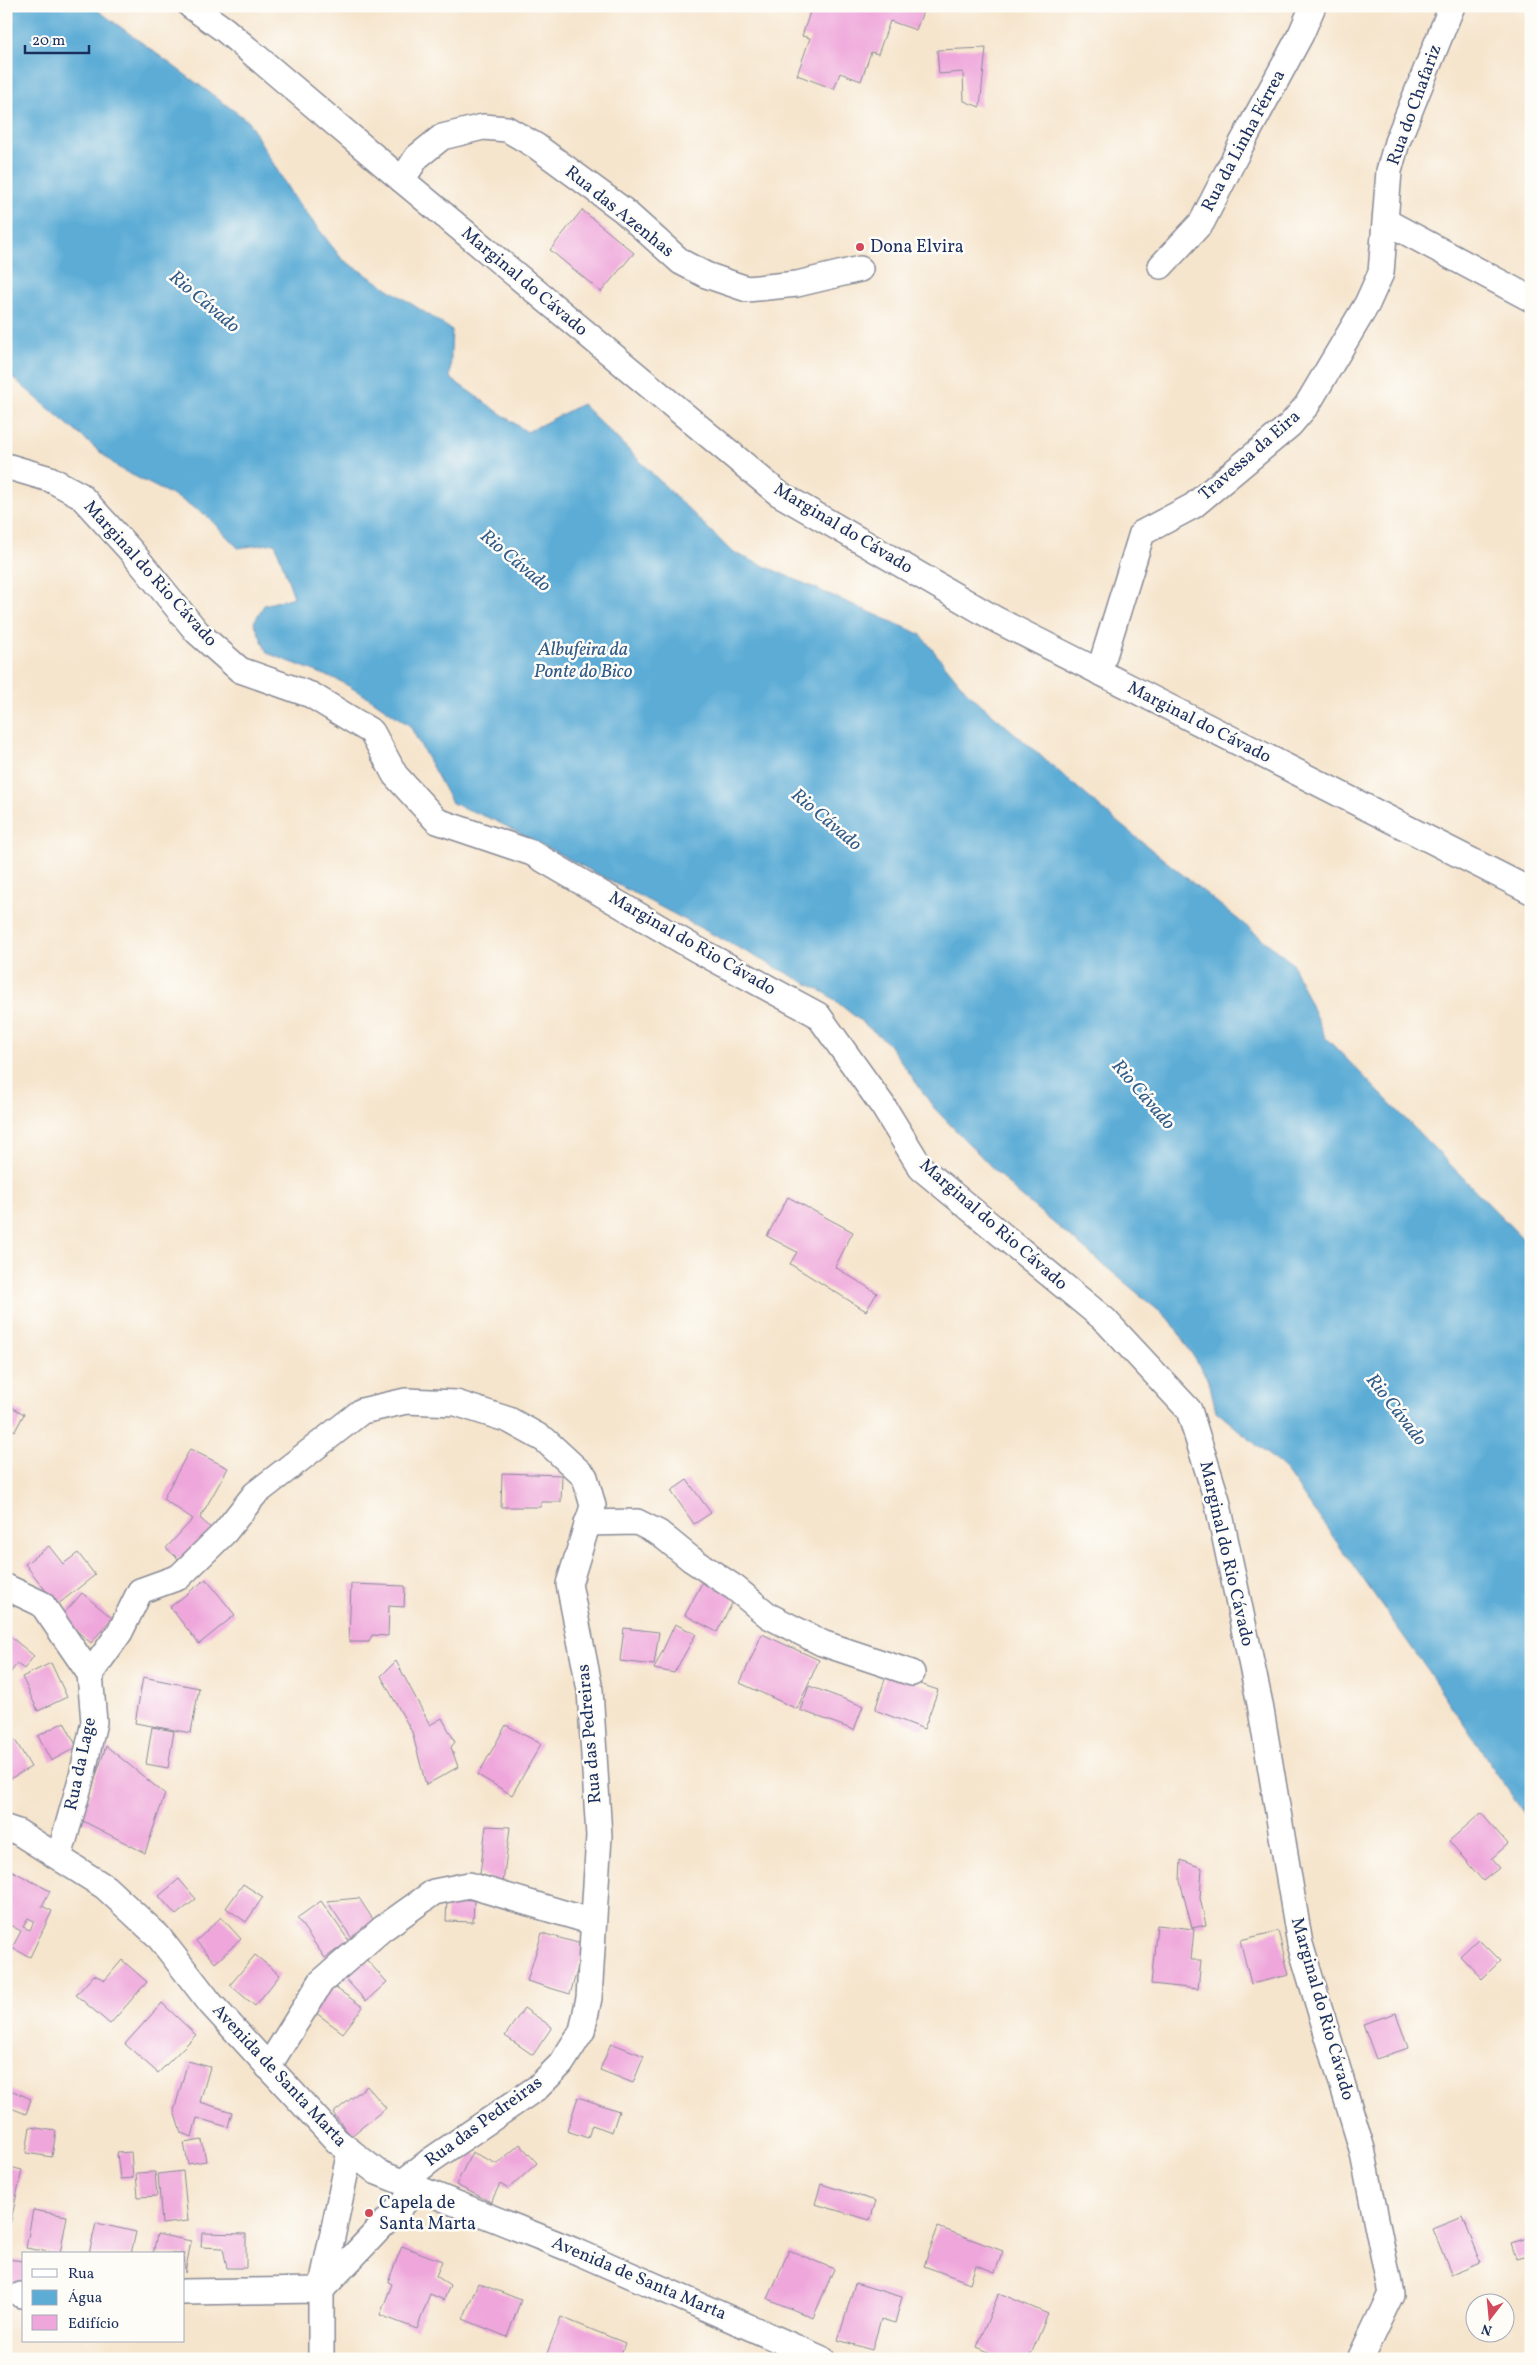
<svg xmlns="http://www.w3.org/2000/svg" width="1537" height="2365" font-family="Vollkorn,serif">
	<rect width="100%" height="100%" fill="#fdfcf7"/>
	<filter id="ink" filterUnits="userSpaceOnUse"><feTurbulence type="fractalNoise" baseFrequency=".02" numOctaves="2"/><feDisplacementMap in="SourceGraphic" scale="10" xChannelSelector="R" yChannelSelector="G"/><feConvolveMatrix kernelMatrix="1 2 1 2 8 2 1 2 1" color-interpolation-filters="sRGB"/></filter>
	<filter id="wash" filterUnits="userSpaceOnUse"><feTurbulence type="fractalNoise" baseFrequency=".0096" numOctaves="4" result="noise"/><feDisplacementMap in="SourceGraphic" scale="20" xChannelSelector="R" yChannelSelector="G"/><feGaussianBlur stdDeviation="1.12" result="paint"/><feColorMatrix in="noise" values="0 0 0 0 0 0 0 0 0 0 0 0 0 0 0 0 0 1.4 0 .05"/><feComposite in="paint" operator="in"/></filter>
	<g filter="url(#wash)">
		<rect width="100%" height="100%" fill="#f6e5cd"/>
		<!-- water -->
		<polygon fill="#5cacd6" stroke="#3c6e9a" points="6,6 92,6 248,121 292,195 342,259 452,330 450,378 527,432 582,404 732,552 920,634 967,692 1116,821 1292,963 1325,1037 1531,1247 1531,1824 1417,1655 1284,1468 1216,1411 1209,1381 1171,1321 1015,1191 934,1108 888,1043 827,994 494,820 452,803 410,726 371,699 338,680 267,653 254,622 264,605 294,597 275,543 238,548 206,515 180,499 120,469 6,372"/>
		<g id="blocks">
			<!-- building -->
			<g fill="#efa7db" fill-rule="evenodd">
				<polygon points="812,6 925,6 916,30 890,21 878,54 871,52 861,81 840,73 834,89 797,75 810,38 802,36"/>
				<polygon points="986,48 980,107 964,101 963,72 939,74 937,50"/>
				<polygon points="582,210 634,253 601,292 550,250"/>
				<polygon points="788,1197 853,1232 835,1267 877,1293 866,1311 790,1264 797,1252 767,1236"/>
				<polygon points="6,1404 24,1414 15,1431 6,1426"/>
				<polygon points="190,1449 228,1468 200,1518 214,1531 184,1564 166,1548 193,1519 163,1499"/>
				<polygon points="502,1473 562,1475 561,1502 541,1502 541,1507 501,1507"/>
				<polygon points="687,1480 711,1513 694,1524 671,1491"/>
				<polygon points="49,1546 63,1564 78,1553 95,1575 57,1605 25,1564"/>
				<polygon points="206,1579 235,1615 199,1644 170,1607"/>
				<polygon points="704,1579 736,1596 717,1632 685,1615"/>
				<polygon points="351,1584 405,1586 404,1607 389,1606 388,1636 372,1635 369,1642 349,1642"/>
				<polygon points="82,1593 112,1618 91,1643 61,1617"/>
				<polygon points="675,1624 696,1634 674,1673 654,1669"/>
				<polygon points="624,1628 659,1632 654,1665 620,1661"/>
				<polygon points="6,1633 34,1656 24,1669 17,1664 6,1678"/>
				<polygon points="762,1634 819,1660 797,1709 740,1683"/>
				<polygon points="396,1661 430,1725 442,1718 455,1742 451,1747 458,1767 426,1785 412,1732 381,1676"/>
				<polygon points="51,1663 67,1697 38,1711 22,1677"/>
				<polygon points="887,1673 938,1690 924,1729 875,1710"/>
				<polygon points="143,1677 199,1688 191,1733 135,1723"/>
				<polygon points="809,1686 863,1706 854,1730 800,1710"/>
				<polygon points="64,1722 77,1747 51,1761 38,1736"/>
				<polygon points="506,1725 541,1744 512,1795 478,1775"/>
				<polygon points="152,1727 174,1731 168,1768 146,1764"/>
				<polygon points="15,1740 31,1767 6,1781 6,1745"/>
				<polygon points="106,1746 165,1794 145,1853 81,1820"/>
				<polygon points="1481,1813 1508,1844 1491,1859 1499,1868 1483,1881 1449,1841"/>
				<polygon points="486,1826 510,1827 503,1883 480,1874"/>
				<polygon points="1181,1860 1202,1868 1200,1898 1206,1925 1192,1928 1180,1881"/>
				<path d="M7,1868L50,1891L42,1906L52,1911L30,1957L12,1948L21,1931L6,1923ZM28,1918L34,1921L30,1930L23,1927Z"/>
				<polygon points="179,1879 196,1899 176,1915 159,1896"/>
				<polygon points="243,1884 263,1897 246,1922 226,1908"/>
				<polygon points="359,1898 374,1921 355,1943 327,1901"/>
				<polygon points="447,1899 474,1900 473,1922 446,1921"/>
				<polygon points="321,1901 349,1941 325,1958 297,1918"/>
				<polygon points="221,1917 241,1939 215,1963 196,1941"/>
				<polygon points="1157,1925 1194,1929 1191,1960 1201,1960 1198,1989 1151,1984"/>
				<polygon points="1278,1931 1289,1975 1251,1984 1240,1940"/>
				<polygon points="542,1933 585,1945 570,1994 527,1981"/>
				<polygon points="1478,1939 1500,1961 1482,1979 1460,1956"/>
				<polygon points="255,1955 280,1975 255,2006 230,1985"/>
				<polygon points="363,1956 387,1982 366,2001 342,1975"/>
				<polygon points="122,1960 147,1982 110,2024 76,1995 94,1975 105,1980"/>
				<polygon points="330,1984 363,2007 343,2033 311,2009"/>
				<polygon points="162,2003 196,2035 158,2073 125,2044"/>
				<polygon points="524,2008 552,2027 533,2055 505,2036"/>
				<polygon points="1396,2013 1408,2048 1376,2059 1363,2024"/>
				<polygon points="611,2043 644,2056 633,2083 600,2070"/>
				<polygon points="188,2061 210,2067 200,2102 232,2112 228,2127 197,2118 192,2137 181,2133 174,2111"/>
				<polygon points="367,2086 386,2108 351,2136 333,2113"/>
				<polygon points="6,2088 31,2099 26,2114 6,2106"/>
				<polygon points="578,2097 619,2111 612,2132 592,2125 588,2138 567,2131"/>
				<polygon points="30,2127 56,2131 52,2157 26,2153"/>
				<polygon points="202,2140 206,2161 188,2164 184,2143"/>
				<polygon points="520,2144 537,2163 509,2189 500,2184 491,2202 456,2185 472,2152 497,2164"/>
				<polygon points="131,2152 133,2178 120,2179 117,2153"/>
				<polygon points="6,2166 22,2170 7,2239 6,2239"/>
				<polygon points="183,2171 188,2221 162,2224 158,2174"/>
				<polygon points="155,2172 157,2196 138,2197 136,2173"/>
				<polygon points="821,2184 876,2201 870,2220 815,2204"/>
				<polygon points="33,2210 67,2216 60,2254 26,2248"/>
				<polygon points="1463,2217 1481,2262 1451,2274 1433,2229"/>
				<polygon points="96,2223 136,2232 131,2254 89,2254"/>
				<polygon points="938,2227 1003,2251 995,2272 976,2265 970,2283 924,2266"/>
				<polygon points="202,2233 246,2234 246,2268 227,2268 223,2248 201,2247"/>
				<polygon points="157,2234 191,2241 185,2273 184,2254 153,2254"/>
				<polygon points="1531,2237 1531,2254 1516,2258 1511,2243"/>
				<polygon points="402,2246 442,2261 436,2276 450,2285 444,2300 430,2294 417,2329 380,2315 392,2284 388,2282"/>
				<polygon points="789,2250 834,2269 813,2318 768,2299"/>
				<polygon points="6,2259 24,2261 24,2286 6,2283"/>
				<polygon points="478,2283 521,2300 507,2337 463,2319"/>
				<polygon points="855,2283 902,2297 895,2323 881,2319 872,2350 838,2340"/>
				<polygon points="999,2293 1048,2314 1029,2359 1005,2359 977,2347"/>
				<polygon points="561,2317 625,2343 619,2359 553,2359 546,2356"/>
			</g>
		</g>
	</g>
	<g filter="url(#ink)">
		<use href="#blocks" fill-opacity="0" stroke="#888a96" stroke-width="1"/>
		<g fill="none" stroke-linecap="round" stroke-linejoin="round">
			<!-- minor casing -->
			<g stroke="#888a96" stroke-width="28">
				<g id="minor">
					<polyline points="191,6 225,30 402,180 778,493 997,620 1531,891"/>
					<polyline points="402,180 417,157 442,137 483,127 507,129 536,146 623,210 681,262 706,275 747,289 797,284 860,269"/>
					<polyline points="1387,222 1531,299"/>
					<polyline points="1161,266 1202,222 1241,145 1301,34 1313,6"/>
					<polyline points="6,466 50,479 80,495 131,551 197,632 240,670 311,695 372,732 395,775 437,821 532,853 696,949 818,1015 883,1106 921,1168 1105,1320 1189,1410 1217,1500 1260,1704 1300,1944 1362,2149 1391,2294 1360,2359"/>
					<polyline points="1099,672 1142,533 1193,506 1290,425 1307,405 1367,304 1381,273 1389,171 1397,142 1452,6"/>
					<polyline points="587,1523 637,1522 659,1533 691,1559 735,1588 769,1616 822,1643 912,1673"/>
					<polyline points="6,1587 42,1604 90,1674 94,1722 82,1776 59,1857"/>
					<polyline points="90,1674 120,1632 140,1591 179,1577 225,1532 255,1494 362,1411 406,1401 456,1403 509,1420 545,1440 585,1477 593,1506 569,1584 590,1690 599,1836 589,1998 582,2031 561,2064 538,2087 431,2160 403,2182"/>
					<polyline points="6,1828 18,1832 105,1887 158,1936 211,2004 337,2141 377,2172 580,2253 822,2359"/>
					<polyline points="268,2067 321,1982 382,1929 434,1892 469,1885 593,1922"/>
					<polyline points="350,2151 321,2290 418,2188"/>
					<polyline points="184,2292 321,2290 321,2359"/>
					<polyline points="21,2295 24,2295"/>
				</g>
			</g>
			<!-- minor -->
			<use href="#minor" stroke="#fff" stroke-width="25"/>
		</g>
	</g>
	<!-- markers -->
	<g fill="#d1495b" stroke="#fdfcf7" stroke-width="2">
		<circle cx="860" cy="247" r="5"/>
		<circle cx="369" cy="2213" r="5"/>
	</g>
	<g text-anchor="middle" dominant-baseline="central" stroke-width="5" stroke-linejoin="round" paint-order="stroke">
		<!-- street labels -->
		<g font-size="18" fill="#1b2f5e" stroke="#fdfcf7">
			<text transform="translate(1415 105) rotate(-70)">Rua do Chafariz</text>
			<text transform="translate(1244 141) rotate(-62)">Rua da Linha Férrea</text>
			<text transform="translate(619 212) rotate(39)">Rua das Azenhas</text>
			<text transform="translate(524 282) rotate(40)">Marginal do Cávado</text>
			<text transform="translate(1250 456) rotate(-41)">Travessa da Eira</text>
			<text transform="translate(843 529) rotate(31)">Marginal do Cávado</text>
			<text transform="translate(150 574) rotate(48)">Marginal do Rio Cávado</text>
			<text transform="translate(1199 723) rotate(27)">Marginal do Cávado</text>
			<text transform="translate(692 944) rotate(30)">Marginal do Rio Cávado</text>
			<text transform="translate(993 1225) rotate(41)">Marginal do Rio Cávado</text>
			<text transform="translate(1226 1554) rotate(77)">Marginal do Rio Cávado</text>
			<text transform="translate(590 1734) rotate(-95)">Rua das Pedreiras</text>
			<text transform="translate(81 1764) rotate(-78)">Rua da Lage</text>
			<text transform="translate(1322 2009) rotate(74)">Marginal do Rio Cávado</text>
			<text transform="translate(279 2076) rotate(47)">Avenida de Santa Marta</text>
			<text transform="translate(484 2122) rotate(-36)">Rua das Pedreiras</text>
			<text transform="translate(639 2279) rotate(23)">Avenida de Santa Marta</text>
		</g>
		<!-- poi labels -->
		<g font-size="18" fill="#1b2f5e" stroke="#fdfcf7" text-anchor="start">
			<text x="870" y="247">Dona Elvira</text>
			<text x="379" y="2203">Capela de<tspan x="379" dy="21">Santa Marta</tspan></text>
		</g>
		<!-- water labels -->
		<g font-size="19" font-style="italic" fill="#325b88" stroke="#fdfcf7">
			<text transform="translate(204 302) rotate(40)">Rio Cávado</text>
			<text transform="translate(515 561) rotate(40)">Rio Cávado</text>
			<text x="583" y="650">Albufeira da<tspan x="583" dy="22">Ponte do Bico</tspan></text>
			<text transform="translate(826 820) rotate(40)">Rio Cávado</text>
			<text transform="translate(1143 1095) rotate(49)">Rio Cávado</text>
			<text transform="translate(1396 1410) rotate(52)">Rio Cávado</text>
		</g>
	</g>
	<!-- margin -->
	<rect width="1537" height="2365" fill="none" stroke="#fdfcf7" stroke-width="25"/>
	<!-- legend -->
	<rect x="22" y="2252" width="162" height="90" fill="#fdfcf7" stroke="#a3aaba"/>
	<rect x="32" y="2269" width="25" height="8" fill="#ffffff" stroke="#a3aaba"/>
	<text x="68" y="2278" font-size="15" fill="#1b2f5e">Rua</text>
	<rect x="32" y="2290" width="25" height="15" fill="#5cacd6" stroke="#a3aaba"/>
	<text x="68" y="2302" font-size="15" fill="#1b2f5e">Água</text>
	<rect x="32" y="2315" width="25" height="15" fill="#efa7db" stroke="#a3aaba"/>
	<text x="68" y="2328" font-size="15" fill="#1b2f5e">Edifício</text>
	<!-- north arrow -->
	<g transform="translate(1490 2318) rotate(196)"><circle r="24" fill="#fdfcf7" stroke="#a3aaba"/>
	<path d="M0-4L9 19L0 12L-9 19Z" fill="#d1495b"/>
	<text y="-8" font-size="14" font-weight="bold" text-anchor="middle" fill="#1b2f5e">N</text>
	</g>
	<!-- scale -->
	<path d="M25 45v8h64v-8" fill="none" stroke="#1b2f5e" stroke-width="2.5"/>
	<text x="32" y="45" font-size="15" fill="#1b2f5e" stroke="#fdfcf7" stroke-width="4" paint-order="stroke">20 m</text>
</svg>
